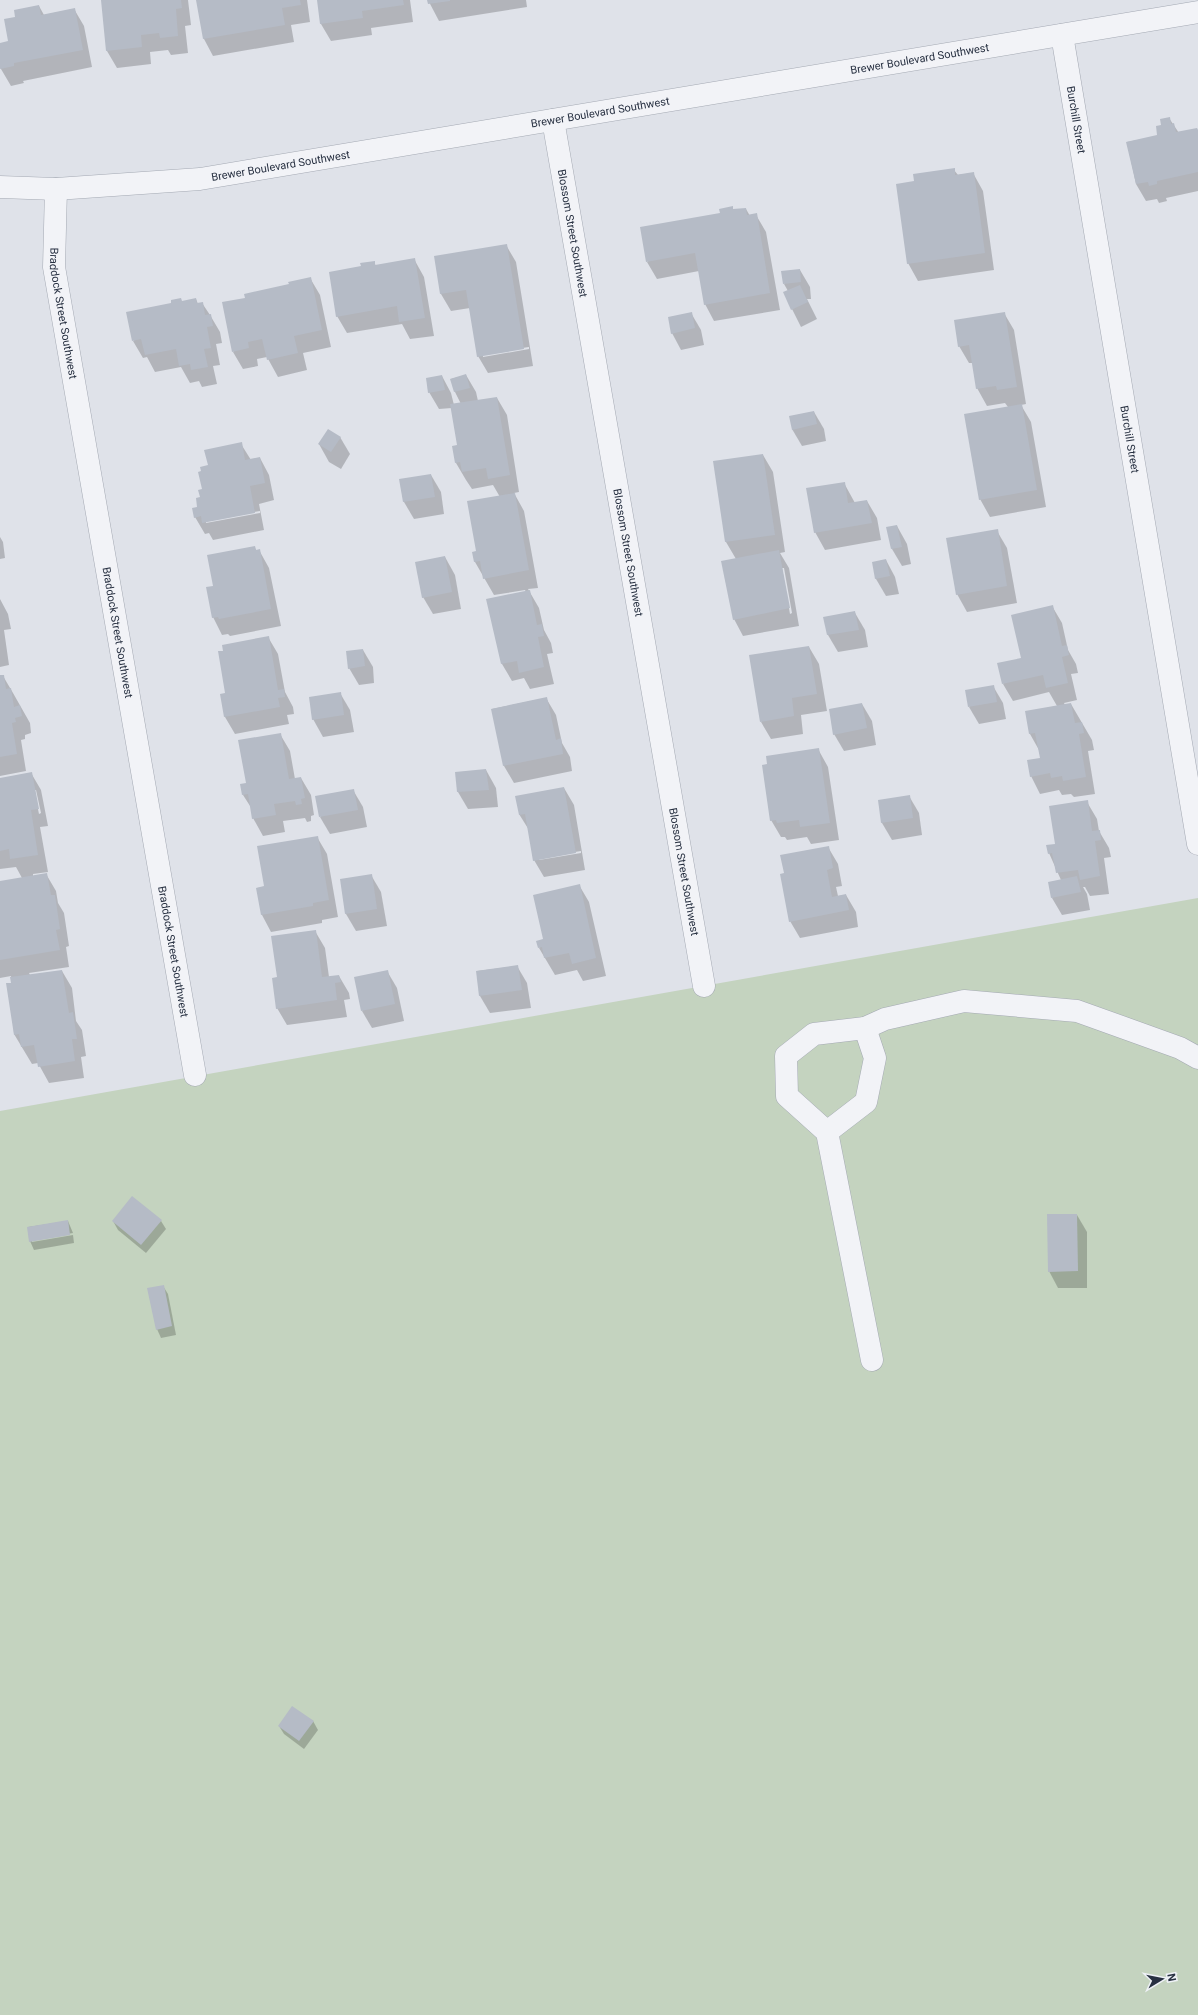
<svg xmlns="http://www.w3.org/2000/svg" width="1198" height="2015" font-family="Roboto,sans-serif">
	<rect width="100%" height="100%" fill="#dfe2e9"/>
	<!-- green -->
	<polygon fill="#c4d3bf" points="1198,898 1198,2015 0,2015 0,1111"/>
	<!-- shadow -->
	<g fill="#0003" fill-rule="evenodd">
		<polygon points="102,0 188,0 191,25 185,26 188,53 171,55 168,50 150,52 151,64 117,68 107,51"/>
		<polygon points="197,0 307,0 310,22 291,25 294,42 213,56 204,39"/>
		<polygon points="318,0 410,0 413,22 371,28 372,35 331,41 321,24"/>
		<polygon points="428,0 526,0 527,7 439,21"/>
		<polygon points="39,6 44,15 74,9 84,26 92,67 23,81 24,83 11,86 1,69 0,44 9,42 16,18"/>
		<polygon points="1169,118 1179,133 1198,130 1198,191 1166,198 1167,201 1159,203 1157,199 1146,201 1136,184 1127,142 1159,136 1162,126"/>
		<polygon points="954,170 958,175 973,173 983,191 994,270 918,281 908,263 915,182"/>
		<polygon points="746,209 750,216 756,215 766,232 780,310 714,321 705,304 699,271 657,279 647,262 721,214"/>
		<path d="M506,245L516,262L533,366L488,373L478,356L470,308L451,311L441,294L435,257ZM529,347V349L483,357V354Z"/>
		<polygon points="414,259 424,277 434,336 410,339 402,324 347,333 337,316 362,267 374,262 376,266"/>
		<polygon points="800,270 810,287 811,299 807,299 817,319 801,327 792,309 788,291 784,284"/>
		<polygon points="310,278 320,295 331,347 303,353 307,370 278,377 267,357 257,359 258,366 243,369 233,352 290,285"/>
		<polygon points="196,299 198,304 202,303 210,315 220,332 222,343 216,344 220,365 213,366 217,384 202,387 199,381 190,383 181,367 155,372 147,357 143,358 133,341 183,302"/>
		<polygon points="691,313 701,330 704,345 681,350 672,333"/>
		<polygon points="1004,313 1014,330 1026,404 1021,405 1031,422 1046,507 990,517 980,499 1008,407 1005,403 987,406 977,388 973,363 969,363 959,346"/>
		<polygon points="466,375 476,392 478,401 497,398 507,415 519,492 514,493 524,511 538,588 528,589 539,608 544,630 551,643 553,653 547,654 554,684 530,689 524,678 512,681 502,664 488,600 526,592 525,590 494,595 475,562 473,553 477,552 500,497 493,485 472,489 466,480 456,463 458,446 452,408 439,409 429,392 442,376 451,393 454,405 461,404 455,392 451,379"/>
		<polygon points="814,412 824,429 826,441 802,446 792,429"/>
		<polygon points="340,437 350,454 341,469 329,462 319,444"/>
		<path d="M241,444L251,460L260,458L269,475L274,500L259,504L264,530L213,540L209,533L205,534L195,517L209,466ZM260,511V513L206,523V521Z"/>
		<path d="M763,455L773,472L785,552L780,553L789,568L799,626L743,636L734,619L736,559L726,542L714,462ZM782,568H784L792,613L790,614Z"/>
		<polygon points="431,475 441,492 444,514 414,519 404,502 400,480"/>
		<polygon points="844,483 855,503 867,501 877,518 881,540 825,550 815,532"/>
		<polygon points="897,526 907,544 911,564 902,566 892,549"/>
		<polygon points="997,531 1007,548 1017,603 967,612 957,594"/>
		<polygon points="0,537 3,542 5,558 0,559"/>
		<polygon points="254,547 257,551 259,550 269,568 281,626 230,636 228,634 222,635 213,617 214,586"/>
		<polygon points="445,557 455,575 461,609 433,614 423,597"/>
		<polygon points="886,560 895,577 899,594 886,596 876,579 873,563"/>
		<polygon points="0,599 8,614 11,629 4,630 9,665 0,667"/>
		<polygon points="1052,606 1062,623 1068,650 1076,664 1078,673 1071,674 1077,700 1064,703 1065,705 1071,704 1092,740 1094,750 1088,751 1095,794 1074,797 1071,794 1062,795 1059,790 1040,794 1031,776 1041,758 1039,750 1030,734 1026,712 1057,706 1049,692 1013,701 1003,684 1023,658"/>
		<polygon points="855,613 865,630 868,647 838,652 828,635 825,618"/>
		<polygon points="268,637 278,654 285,692 293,707 294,714 287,715 289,724 235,734 225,717 227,694"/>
		<polygon points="809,647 819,664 827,711 801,715 803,734 771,739 761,722"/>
		<polygon points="363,650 373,667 374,683 359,685 349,668"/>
		<polygon points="0,676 3,676 13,693 30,723 31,733 25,735 25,739 21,740 26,771 0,776"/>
		<polygon points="993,686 1003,703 1006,719 979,724 969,707"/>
		<polygon points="340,693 350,710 354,732 323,737 313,719"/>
		<polygon points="546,698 556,715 562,743 570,757 572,771 514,783 504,766 492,709"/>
		<polygon points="862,704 872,721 876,745 844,751 834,734"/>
		<polygon points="280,734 290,751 295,779 301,778 311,795 314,815 311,816 311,821 307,822 305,818 283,821 285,832 263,836 253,818 252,809 243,795 247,783"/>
		<polygon points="818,749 828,767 839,840 811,844 807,837 787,840 785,837 781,837 771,820"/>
		<polygon points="486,770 496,788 498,807 468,809 458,792 456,773"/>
		<path d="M31,773L41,790L48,826L40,827L48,872L33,874V876L46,874L56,891L58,903L64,913L69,946L66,947L69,967L29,973L30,975L62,971L72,988L76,1021L82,1030L86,1056L81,1057L84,1078L49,1083L38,1063L32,1064L14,1034L11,976L0,978V882L22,878L16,867L0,869V779ZM34,790H36L41,813L39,814Z"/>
		<path d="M564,788L574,805L585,870L544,877L534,860L529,830L519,814ZM581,851V853L539,860V858Z"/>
		<polygon points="353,790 363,807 367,827 330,834 320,817"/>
		<polygon points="909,796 919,813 922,835 892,840 882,823 879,801"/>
		<polygon points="1087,802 1097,819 1099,831 1109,848 1111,857 1104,858 1109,894 1090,896 1085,887 1083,887 1087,894 1090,910 1062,915 1052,898 1061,880 1049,853"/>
		<polygon points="317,837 327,854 338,917 322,920 322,923 271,932 262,915 257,888 265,887"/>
		<polygon points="828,847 838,864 842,886 836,887 838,896 846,895 856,912 858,927 800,938 790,921 785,874"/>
		<polygon points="371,875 381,892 387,926 356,931 346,914 341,880"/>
		<polygon points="579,885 589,902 606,976 583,981 577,970 555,975 539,948"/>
		<polygon points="315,931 325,948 329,977 339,976 349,993 350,999 344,1000 347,1017 287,1025 277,1008 278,977"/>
		<polygon points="517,966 527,983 531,1008 490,1013 480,996 477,971"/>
		<polygon points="387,971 397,988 404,1021 372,1028 362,1011"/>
		<polygon points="1077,1215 1087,1232 1087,1288 1058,1288 1049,1271"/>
		<polygon points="68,1221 73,1233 32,1240 32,1242 73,1235 74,1243 34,1250 30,1241 28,1227"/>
		<polygon points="113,1221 161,1221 166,1229 146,1253 118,1230"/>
		<polygon points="163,1286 168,1294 176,1335 161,1338 157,1329"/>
		<polygon points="313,1721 318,1730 304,1749 284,1734 279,1726"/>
	</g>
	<!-- building -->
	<g fill="#b5bbc6">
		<polygon points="101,0 181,0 182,8 176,9 178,36 160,38 159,33 141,35 142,47 106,51"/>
		<polygon points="196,0 300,0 301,5 282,8 285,25 203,39"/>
		<polygon points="317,0 403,0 404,5 362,11 363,18 320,24"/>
		<polygon points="427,0 450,0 450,1 428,4"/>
		<polygon points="39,5 41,15 75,8 83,50 14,63 14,66 0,69 0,43 8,41 4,19 15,17 14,10"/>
		<polygon points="1170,117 1171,124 1174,123 1176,132 1197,128 1198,130 1198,172 1157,181 1157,184 1149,186 1148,182 1136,184 1126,142 1157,135 1156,126 1161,125 1160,119"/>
		<polygon points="955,168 955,175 974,172 985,253 907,264 896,184 914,181 913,174"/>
		<polygon points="733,206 733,209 746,208 747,215 757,213 770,293 704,305 695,253 646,262 640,227 720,213 719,209"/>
		<polygon points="507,244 524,349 477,357 466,290 440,294 434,256"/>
		<polygon points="415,258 425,318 399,322 397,306 336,317 329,272 361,266 360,263 375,261 375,265"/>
		<polygon points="800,269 801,282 783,284 781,271"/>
		<polygon points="311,277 322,330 294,336 298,353 267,360 262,339 248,342 249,348 232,352 222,302 245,298 244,294 289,284 288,282"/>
		<polygon points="800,285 808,302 791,310 783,292"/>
		<polygon points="181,298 182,301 196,298 197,303 203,302 205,315 211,314 213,326 207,327 211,348 204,349 208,367 191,370 190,364 179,366 176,349 145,355 141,339 132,341 126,312 171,303 171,300"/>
		<polygon points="692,312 695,328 671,334 668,317"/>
		<polygon points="1005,312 1017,387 997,390 996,386 976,389 969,345 958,347 954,320"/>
		<polygon points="466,374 470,388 454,392 450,379"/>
		<polygon points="442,375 445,390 428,393 426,378"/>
		<polygon points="497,397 510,475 488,479 486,468 462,472 460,462 455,463 452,446 457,445 450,404"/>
		<polygon points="1022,404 1037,490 979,500 964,414"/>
		<polygon points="814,411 817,424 792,430 789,416"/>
		<polygon points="328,429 341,437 331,452 318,444"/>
		<polygon points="242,442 245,460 260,457 265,483 250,486 255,513 202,523 201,516 194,518 192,508 197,507 196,498 200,497 198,490 202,489 198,472 201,471 200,467 208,465 204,450"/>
		<polygon points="763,454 775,535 725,542 713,461"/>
		<polygon points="431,474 435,497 403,502 399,479"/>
		<polygon points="845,482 848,503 867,500 872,523 814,533 806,488"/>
		<polygon points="515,493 529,570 483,579 480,561 474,562 472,552 476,551 467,501"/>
		<polygon points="897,525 902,547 891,549 886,527"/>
		<polygon points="998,529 1007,586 956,595 946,538"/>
		<polygon points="255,546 256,550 260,549 271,609 219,619 218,617 212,618 206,587 213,586 207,555"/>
		<polygon points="779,550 790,608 733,620 721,561"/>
		<polygon points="445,556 452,592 422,598 415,562"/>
		<polygon points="886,559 890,576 875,579 872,562"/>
		<polygon points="530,590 537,625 542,624 544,636 538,637 544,667 519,673 517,661 501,664 486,599"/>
		<polygon points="1053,605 1062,646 1067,645 1069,655 1062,657 1068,683 1046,688 1043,675 1002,684 997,663 1021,658 1011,615"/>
		<polygon points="855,611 859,630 827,635 823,617"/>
		<polygon points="269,636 278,690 284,689 285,697 278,698 280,707 224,717 220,694 225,693 218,651 223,651 222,645"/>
		<polygon points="809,646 817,694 792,698 794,716 760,722 749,655"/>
		<polygon points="363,649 365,666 348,669 346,651"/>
		<polygon points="0,675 4,675 6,689 11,688 14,707 20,705 22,716 15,718 16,722 12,723 17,754 0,757"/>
		<polygon points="994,685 997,702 968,707 965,690"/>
		<polygon points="341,692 344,715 312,720 309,697"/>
		<polygon points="547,697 556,740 561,738 563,754 503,766 491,709"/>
		<polygon points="862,703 867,728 833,735 829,709"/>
		<polygon points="1071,703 1075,723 1082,722 1084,733 1079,734 1086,777 1063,781 1062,776 1051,778 1050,773 1030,777 1027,760 1040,758 1035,733 1029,734 1025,711"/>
		<polygon points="281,733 289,779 301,777 305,798 301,799 302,804 296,805 295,801 274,804 276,815 252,819 248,794 242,795 240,784 246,783 238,740"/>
		<polygon points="819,748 830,823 800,827 799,820 777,823 776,820 770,821 762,765 767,764 766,756"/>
		<polygon points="486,769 489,790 457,792 455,772"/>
		<polygon points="32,772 39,809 31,810 38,855 10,859 9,849 0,851 0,778"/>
		<polygon points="564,787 576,853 533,861 525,814 519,815 515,796"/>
		<polygon points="354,789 358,810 319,817 315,796"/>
		<polygon points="910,795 913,818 881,823 878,800"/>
		<polygon points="1088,800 1092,831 1100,830 1101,840 1095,841 1100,876 1080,880 1078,870 1056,873 1052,853 1048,854 1046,845 1055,844 1049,806"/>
		<polygon points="318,836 329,900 313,903 313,906 261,915 256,888 264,886 257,846"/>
		<polygon points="829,846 833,868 827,870 832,897 846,894 849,910 789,922 780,874 784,873 780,855"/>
		<polygon points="47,873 51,895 55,895 60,929 56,930 60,950 0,960 0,881"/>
		<polygon points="372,874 377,909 345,914 340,879"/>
		<polygon points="1077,876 1081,892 1051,898 1048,882"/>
		<polygon points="580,884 596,958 572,964 569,953 544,958 542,947 538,948 536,941 543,939 533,895"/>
		<polygon points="316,930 322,977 339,975 341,982 335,983 337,1000 276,1009 272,978 277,977 271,936"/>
		<polygon points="518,965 522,990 479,996 476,971"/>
		<polygon points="62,970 69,1013 73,1012 77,1039 72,1039 75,1061 38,1067 34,1045 21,1047 19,1034 14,1035 6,983 11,983 10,977"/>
		<polygon points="388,970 395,1004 361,1011 354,977"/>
		<polygon points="132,1196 162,1220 141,1245 112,1221"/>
		<polygon points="1047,1214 1077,1214 1078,1271 1048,1272"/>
		<polygon points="68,1220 70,1235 29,1242 27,1227"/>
		<polygon points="164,1285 172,1326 156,1330 147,1288"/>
		<polygon points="292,1706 314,1721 299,1741 278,1726"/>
	</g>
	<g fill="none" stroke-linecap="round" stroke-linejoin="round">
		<!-- minor casing -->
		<g stroke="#a4a9b3" stroke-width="23">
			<g id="minor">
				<path id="s1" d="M1062,35L1198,844"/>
				<path id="s2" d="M553,120L704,986"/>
				<path id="s3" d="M0,187L56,189L200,179L1198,12"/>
				<path id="s4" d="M56,189L54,267L195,1075"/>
				<polyline points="827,1132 866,1102 875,1058 865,1028"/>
				<polyline points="872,1360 827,1132 787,1096 786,1056 814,1034 865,1028 885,1019 964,1001 1077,1011 1180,1048 1198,1058"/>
			</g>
		</g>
		<!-- minor -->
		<use href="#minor" stroke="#f2f3f7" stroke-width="22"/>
	</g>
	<g text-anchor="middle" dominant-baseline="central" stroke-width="3.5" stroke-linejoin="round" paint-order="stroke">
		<!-- street labels -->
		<g font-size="11" fill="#273041" stroke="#eef1f6">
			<text stroke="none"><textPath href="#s3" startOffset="930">Brewer Boulevard Southwest</textPath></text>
			<text stroke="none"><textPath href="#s3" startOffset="606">Brewer Boulevard Southwest</textPath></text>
			<text stroke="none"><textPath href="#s1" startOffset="86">Burchill Street</textPath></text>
			<text stroke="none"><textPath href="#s3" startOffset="282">Brewer Boulevard Southwest</textPath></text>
			<text stroke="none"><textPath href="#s2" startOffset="115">Blossom Street Southwest</textPath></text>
			<text stroke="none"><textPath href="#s4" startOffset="125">Braddock Street Southwest</textPath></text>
			<text stroke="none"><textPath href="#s1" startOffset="410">Burchill Street</textPath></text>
			<text stroke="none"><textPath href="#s2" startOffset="439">Blossom Street Southwest</textPath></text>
			<text stroke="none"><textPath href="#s4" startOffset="449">Braddock Street Southwest</textPath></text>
			<text stroke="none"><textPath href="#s2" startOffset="763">Blossom Street Southwest</textPath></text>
			<text stroke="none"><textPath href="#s4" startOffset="773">Braddock Street Southwest</textPath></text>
		</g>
	</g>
	<!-- north arrow -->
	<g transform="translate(1162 1979) rotate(80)" stroke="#eef1f6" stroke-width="3" paint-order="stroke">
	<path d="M0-3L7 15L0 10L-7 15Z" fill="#273041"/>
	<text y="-6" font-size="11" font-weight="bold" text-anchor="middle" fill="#273041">N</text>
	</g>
</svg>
